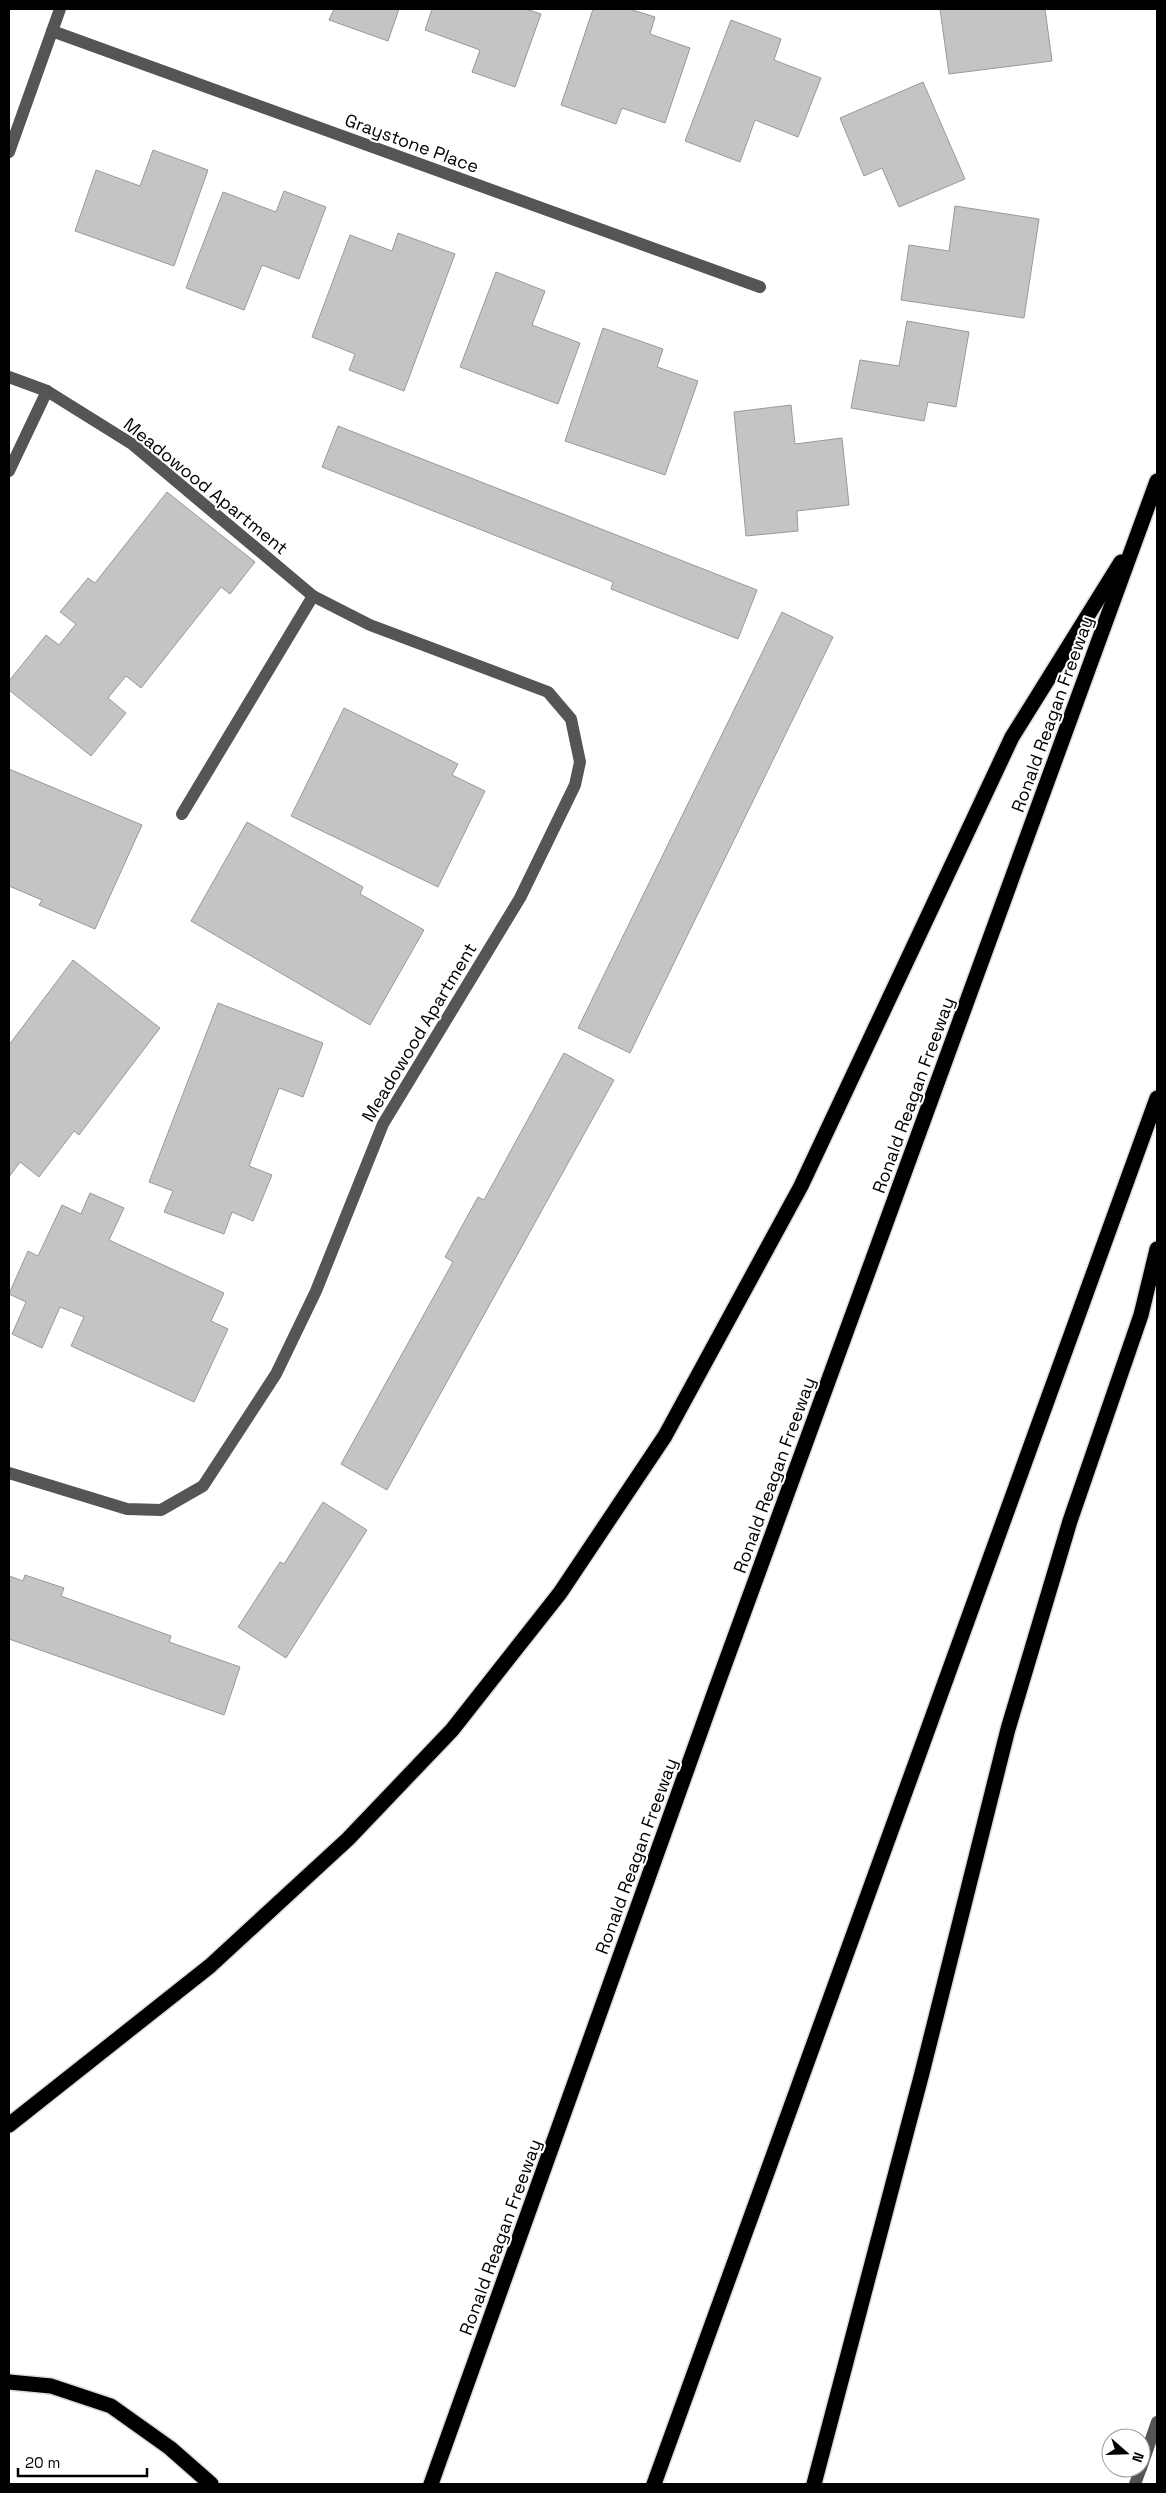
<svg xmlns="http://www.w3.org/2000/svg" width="1166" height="2493" font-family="'Space Grotesk',sans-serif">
	<rect width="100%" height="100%" fill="#fff"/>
	<!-- building -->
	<g fill="#c4c4c4" stroke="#999">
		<polygon points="334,9 399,9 388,41 329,20"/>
		<polygon points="432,9 526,9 541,14 515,87 472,72 480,50 425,30"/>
		<polygon points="593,9 629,9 655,17 650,34 690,48 665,123 622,108 616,124 561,105"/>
		<polygon points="940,9 1045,9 1052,61 949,74"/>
		<polygon points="731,20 781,39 774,60 821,78 798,137 755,120 740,162 685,141"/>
		<polygon points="923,82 965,179 899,207 882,168 864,176 840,118"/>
		<polygon points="153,150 208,170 174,266 75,231 96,170 140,186"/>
		<polygon points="284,191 326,207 299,279 262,265 244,310 186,288 223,192 276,212"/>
		<polygon points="955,206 1039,219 1024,318 901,300 909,245 949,251"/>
		<polygon points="398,233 455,254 404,391 349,370 355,354 312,337 350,235 392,251"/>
		<polygon points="496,272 545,291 532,325 580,343 558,404 460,367"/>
		<polygon points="907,321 969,332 956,407 928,402 924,421 851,408 860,360 899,366"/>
		<polygon points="603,328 663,349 657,367 698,381 665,475 565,441"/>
		<polygon points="791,405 795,444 842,438 849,505 797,511 798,531 746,536 734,412"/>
		<polygon points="338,426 757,590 738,639 611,589 613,582 322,467"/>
		<polygon points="167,492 255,562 230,594 221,587 141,688 126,676 108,698 126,713 91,756 9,690 9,681 46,635 59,645 76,624 60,612 88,578 95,583"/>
		<polygon points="782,612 833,637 630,1053 578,1028"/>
		<polygon points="344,708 458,764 452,775 485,791 438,887 291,816"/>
		<polygon points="9,769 142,825 95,929 39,905 42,900 9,886"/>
		<polygon points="247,822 363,887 360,894 424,930 370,1025 191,921"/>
		<polygon points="73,960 160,1028 79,1135 74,1131 39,1177 20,1162 9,1177 9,1045"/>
		<polygon points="218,1003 323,1043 303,1097 279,1088 249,1166 272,1175 253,1221 232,1212 224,1234 164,1212 173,1191 149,1182"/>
		<polygon points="564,1053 614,1080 387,1490 341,1464 453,1262 445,1257 478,1197 484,1200"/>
		<polygon points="90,1193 124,1208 109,1240 224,1293 211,1321 228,1329 194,1402 71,1346 84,1317 60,1307 42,1348 12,1334 26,1302 9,1294 28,1251 38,1256 62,1205 81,1214"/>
		<polygon points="323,1502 367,1530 286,1658 238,1627 280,1562 284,1564"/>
		<polygon points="25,1575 64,1588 61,1596 171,1636 169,1642 240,1667 224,1715 9,1639 9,1576 23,1581"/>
	</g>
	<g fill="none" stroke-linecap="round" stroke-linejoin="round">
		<!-- highway casing -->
		<g stroke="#dbdbdb" stroke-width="18">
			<g id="highway">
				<polyline points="9,2125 210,1966 348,1839 452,1730 560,1593 665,1436 801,1186 1012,737 1121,562"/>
				<polyline points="9,2382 51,2386 111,2406 170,2448 211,2484"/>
				<polyline points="431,2484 715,1691 1157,481"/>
				<polyline points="654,2484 1157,1098"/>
				<polyline points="814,2484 922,2073 1008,1729 1070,1521 1141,1315 1157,1249"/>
			</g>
		</g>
		<!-- minor -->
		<g stroke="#555" stroke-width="12">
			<polyline points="52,31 760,287"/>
			<polyline points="9,152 60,9"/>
			<polyline points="9,377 47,391 132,444 313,596 370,625 548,692 571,719 580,762 575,785 520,898 383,1124 316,1291 276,1374 203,1486 161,1510 127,1509 9,1473"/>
			<polyline points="9,471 47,391"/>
			<polyline points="182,814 313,596"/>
			<polyline points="1141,2468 1157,2422"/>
			<polyline points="1135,2484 1141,2468"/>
		</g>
		<!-- highway -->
		<use href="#highway" stroke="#000" stroke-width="15"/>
	</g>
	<g text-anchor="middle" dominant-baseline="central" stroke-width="4" stroke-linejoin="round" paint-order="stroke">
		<!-- street labels -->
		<g font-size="18" fill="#000" stroke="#fff">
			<text transform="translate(412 143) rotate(20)">Graystone Place</text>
			<text transform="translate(206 486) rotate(39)">Meadowood Apartment</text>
			<text transform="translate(1052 714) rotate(-70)">Ronald Reagan Freeway</text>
			<text transform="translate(419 1032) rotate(-59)">Meadowood Apartment</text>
			<text transform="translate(913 1095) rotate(-70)">Ronald Reagan Freeway</text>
			<text transform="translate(774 1475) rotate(-70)">Ronald Reagan Freeway</text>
			<text transform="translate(636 1856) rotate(-70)">Ronald Reagan Freeway</text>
			<text transform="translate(500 2237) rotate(-70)">Ronald Reagan Freeway</text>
		</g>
	</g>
	<!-- border -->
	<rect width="1166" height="2493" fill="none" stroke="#000000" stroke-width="20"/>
	<!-- north arrow -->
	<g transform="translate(1126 2453) rotate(110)"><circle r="24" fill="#ffffff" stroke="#999999"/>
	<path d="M0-4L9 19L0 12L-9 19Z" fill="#000000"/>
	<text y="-8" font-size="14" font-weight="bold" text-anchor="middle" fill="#000000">N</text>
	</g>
	<!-- scale -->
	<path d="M18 2468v8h129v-8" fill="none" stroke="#000000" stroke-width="2.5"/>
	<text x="25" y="2468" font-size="15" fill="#000000" stroke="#ffffff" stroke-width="4" paint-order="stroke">20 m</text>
</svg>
